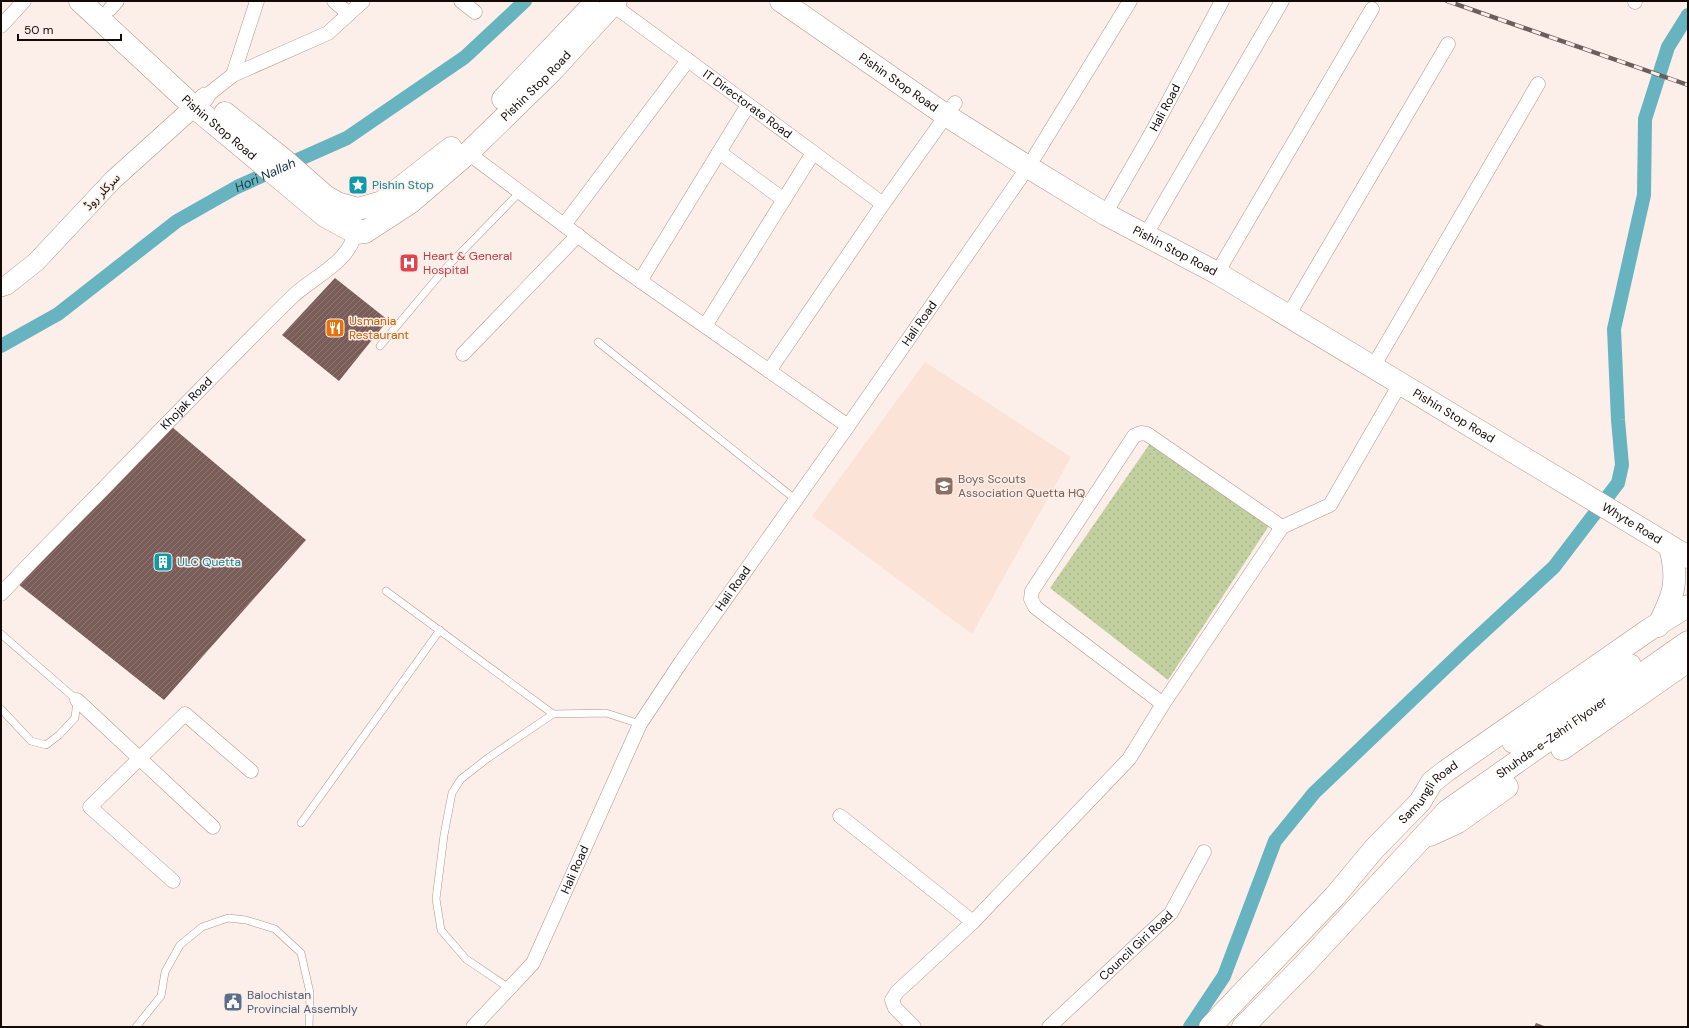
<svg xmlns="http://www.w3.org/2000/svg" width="1689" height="1028" font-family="'DM Sans','Noto Sans Arabic',sans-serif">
	<defs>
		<pattern id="park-dots" width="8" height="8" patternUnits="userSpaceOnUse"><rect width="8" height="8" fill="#c2d0a0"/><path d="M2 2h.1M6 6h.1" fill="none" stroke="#a6b188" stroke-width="1.8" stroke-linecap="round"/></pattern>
		<pattern id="building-hatch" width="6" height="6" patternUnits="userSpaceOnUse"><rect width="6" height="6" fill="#7a5c59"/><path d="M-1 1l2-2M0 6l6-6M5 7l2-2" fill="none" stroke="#8d7774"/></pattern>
	</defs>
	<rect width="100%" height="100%" fill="#fcefe9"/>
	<!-- built -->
	<polygon fill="#fbe3d8" points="925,362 1071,457 972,634 812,516"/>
	<!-- park -->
	<polygon fill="url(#park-dots)" points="1151,442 1270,524 1168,680 1050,588"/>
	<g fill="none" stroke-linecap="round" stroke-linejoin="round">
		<!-- canal -->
		<g stroke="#67b3c0" stroke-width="14">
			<path id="s1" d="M1,346L58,314L177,221L237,187L347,138L465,57L525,1"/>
			<polyline points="1190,1027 1224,976 1275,841 1314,793 1466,648 1554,567 1618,483 1622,465 1618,420 1614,329 1644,195 1645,119 1668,47 1688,15"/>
		</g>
	</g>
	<!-- building -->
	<g fill="url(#building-hatch)">
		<polygon points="335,278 388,320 339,381 282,335"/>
		<polygon points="172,427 306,540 164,700 18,584"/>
		<polygon points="1536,1023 1547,1027 1534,1027"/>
	</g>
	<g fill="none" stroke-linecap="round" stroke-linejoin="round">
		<!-- lane casing -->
		<g stroke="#b19487" stroke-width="8">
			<g id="lane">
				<polyline points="598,342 795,499"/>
				<polyline points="380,346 443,271 520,192"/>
				<polyline points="386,591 553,714"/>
				<polyline points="1,634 77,700 75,718 59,735 46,745 31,741 1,709"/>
				<polyline points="301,823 440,630"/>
				<polyline points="509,988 466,959 441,930 436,899 444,835 452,793 461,779 488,758 553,714 606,713 640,724"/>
				<polyline points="136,1027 161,996 165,972 180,945 202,927 228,918 246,920 275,929 301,953 310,993 309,1027"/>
			</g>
		</g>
		<!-- street casing -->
		<g stroke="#b19487" stroke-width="15">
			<g id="street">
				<polyline points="334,1 349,14"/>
				<polyline points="461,1 475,12"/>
				<polyline points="1635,2 1635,1"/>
				<path id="s2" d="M613,5L883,204"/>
				<polyline points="110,9 117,1"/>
				<polyline points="1,26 24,1"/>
				<polyline points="233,75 257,1"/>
				<polyline points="205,97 233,75 328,33 363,1"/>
				<polyline points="719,152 784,200"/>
				<polyline points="468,153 609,259 848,426"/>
				<polyline points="1035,156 1130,1"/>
				<path id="s3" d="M1105,214L1151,134L1222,1"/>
				<polyline points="564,225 688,60"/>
				<polyline points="1145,236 1282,1"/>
				<polyline points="1217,273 1372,9"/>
				<polyline points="640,281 748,105"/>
				<polyline points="1288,316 1448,44"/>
				<polyline points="705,326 813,153"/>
				<polyline points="463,354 578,235"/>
				<polyline points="1373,367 1538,84"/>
				<polyline points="769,371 883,204 955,103"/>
				<path id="s4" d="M1,594C36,556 73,520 109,483C169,421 230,358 292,297C315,275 353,262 357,225"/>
				<polyline points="77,700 213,827"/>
				<polyline points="1163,704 1035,607 1031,599 1032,591 1134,436 1141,433 1147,434 1282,527"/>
				<polyline points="840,816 973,922"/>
				<polyline points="173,881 90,807 185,714 251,771"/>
				<path id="s5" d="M473,1027L533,963L640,724L681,662L848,426L1028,167"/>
				<polyline points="914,1027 895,1008 892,1000 897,992 973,922 1129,759 1163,704 1282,527 1330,505 1400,384"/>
				<path id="s6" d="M1049,1027L1171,913L1204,852"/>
			</g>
		</g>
		<!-- secondary casing -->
		<g stroke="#b19487" stroke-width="20">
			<polyline id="secondary" points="1,287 7,285 36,262 113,180 205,97"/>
		</g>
		<!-- primary casing -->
		<g stroke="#b19487" stroke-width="23">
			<g id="primary">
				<path id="s7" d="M80,1L193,106L325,216L356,233L365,232L411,202L468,153L551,72L616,1"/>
				<path id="s8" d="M781,1L947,116L1028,167L1105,214L1217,273L1688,557"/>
				<polyline points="503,99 590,8"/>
				<polyline points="225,113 283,159 325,196 337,203 358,209 382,202 451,148"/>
				<path d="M1658,626C1674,595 1679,581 1670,547"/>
				<polyline points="1513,742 1630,665"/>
				<polyline points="1562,749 1688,661"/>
				<polyline points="1430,835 1458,822 1507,787"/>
				<path id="s9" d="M1210,1027L1335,896L1374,849L1420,802L1432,782L1446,771L1650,629L1688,606"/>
				<path id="s10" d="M1243,1027L1304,965L1447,811L1688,642"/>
			</g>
		</g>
		<!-- lane -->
		<use href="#lane" stroke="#fff" stroke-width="7"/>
		<!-- street -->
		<use href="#street" stroke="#fff" stroke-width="14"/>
		<!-- secondary -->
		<use href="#secondary" stroke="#fff" stroke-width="19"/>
		<!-- primary -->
		<use href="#primary" stroke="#fff" stroke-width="22"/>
		<!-- rail casing -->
		<g stroke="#6a5f5a" stroke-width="4.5">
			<polyline id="rail" points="1447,1 1688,85"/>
		</g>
		<!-- rail -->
		<use href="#rail" stroke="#fcefe9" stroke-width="3" stroke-dasharray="9" stroke-linecap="butt"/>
	</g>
	<!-- icons -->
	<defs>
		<g id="sight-square" transform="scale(1)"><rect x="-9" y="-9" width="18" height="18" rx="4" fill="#0f9aa8" stroke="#fcefe9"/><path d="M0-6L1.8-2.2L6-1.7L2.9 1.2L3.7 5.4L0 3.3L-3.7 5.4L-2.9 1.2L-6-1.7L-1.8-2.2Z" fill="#fff"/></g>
		<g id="hospital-square" transform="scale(1)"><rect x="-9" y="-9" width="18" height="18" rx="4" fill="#e0444e" stroke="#fcefe9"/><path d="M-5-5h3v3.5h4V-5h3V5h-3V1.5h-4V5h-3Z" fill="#fff"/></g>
		<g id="restaurant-square" transform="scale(1)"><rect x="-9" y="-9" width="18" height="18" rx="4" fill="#e8710a" stroke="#fcefe9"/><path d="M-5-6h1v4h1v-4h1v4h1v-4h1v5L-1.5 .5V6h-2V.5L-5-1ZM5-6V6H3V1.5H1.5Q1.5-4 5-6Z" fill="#fff"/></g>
		<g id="school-square" transform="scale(1)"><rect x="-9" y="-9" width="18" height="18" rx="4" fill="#8d6e63" stroke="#fcefe9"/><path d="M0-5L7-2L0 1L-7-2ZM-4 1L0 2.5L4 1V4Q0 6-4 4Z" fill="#fff"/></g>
		<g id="building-square" transform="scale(1)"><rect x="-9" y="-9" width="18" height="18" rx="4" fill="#0f9aa8" stroke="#fcefe9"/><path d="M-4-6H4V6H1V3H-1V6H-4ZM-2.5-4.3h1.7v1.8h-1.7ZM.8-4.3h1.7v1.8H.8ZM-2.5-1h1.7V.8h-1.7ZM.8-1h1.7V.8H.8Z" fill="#fff"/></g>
		<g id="civic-square" transform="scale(1)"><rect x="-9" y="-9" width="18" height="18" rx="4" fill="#5c6f8a" stroke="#fcefe9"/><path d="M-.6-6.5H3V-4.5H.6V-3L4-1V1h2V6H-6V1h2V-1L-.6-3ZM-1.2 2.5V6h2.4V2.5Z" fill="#fff"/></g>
	</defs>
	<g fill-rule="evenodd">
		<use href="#sight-square" x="358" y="185"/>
		<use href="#hospital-square" x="409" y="263"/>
		<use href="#restaurant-square" x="335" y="328"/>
		<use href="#school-square" x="944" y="486"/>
		<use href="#building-square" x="163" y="562"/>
		<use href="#civic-square" x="233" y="1002"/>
	</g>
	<g text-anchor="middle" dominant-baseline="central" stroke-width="3" stroke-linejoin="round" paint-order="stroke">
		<!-- street labels -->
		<g font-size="12" fill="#130905" stroke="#fcefe9">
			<text stroke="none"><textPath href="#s8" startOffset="143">Pishin Stop Road</textPath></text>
			<text stroke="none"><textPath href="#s7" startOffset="596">Pishin Stop Road</textPath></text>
			<text stroke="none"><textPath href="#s2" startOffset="167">IT Directorate Road</textPath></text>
			<text stroke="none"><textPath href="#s3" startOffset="122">Hali Road</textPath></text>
			<text stroke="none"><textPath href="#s7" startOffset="188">Pishin Stop Road</textPath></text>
			<text transform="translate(102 192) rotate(-46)">سرکلر روڈ</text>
			<text stroke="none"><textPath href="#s8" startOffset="467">Pishin Stop Road</textPath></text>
			<text stroke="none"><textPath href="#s5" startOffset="838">Hali Road</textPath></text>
			<text stroke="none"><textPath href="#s4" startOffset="266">Khojak Road</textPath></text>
			<text stroke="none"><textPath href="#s8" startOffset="791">Pishin Stop Road</textPath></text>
			<text stroke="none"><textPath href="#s8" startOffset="999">Whyte Road</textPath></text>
			<text stroke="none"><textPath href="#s5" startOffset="514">Hali Road</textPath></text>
			<text stroke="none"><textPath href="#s10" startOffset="425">Shuhda-e-Zehri Flyover</textPath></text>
			<text stroke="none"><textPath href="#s9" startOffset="321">Samungli Road</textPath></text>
			<text stroke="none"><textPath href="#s5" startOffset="190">Hali Road</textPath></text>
			<text stroke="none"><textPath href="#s6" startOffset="119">Council Giri Road</textPath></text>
		</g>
		<!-- culture labels -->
		<g font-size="12" fill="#0d838f" stroke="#fcefe9" text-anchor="start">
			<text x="372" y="185">Pishin Stop</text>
			<text x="177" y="562">ULC Quetta</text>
		</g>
		<!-- health labels -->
		<g font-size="12" fill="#be3a42" stroke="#fcefe9" text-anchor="start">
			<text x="423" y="256">Heart &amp; General<tspan x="423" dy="14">Hospital</tspan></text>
		</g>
		<!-- food labels -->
		<g font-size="12" fill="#c56008" stroke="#fcefe9" text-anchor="start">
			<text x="349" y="321">Usmania<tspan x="349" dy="14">Restaurant</tspan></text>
		</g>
		<!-- education labels -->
		<g font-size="12" fill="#785e54" stroke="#fcefe9" text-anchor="start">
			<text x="958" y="479">Boys Scouts<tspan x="958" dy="14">Association Quetta HQ</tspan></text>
		</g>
		<!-- service labels -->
		<g font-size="12" fill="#4e5e75" stroke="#fcefe9" text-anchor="start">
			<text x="247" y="995">Balochistan<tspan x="247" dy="14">Provincial Assembly</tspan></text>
		</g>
		<!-- water labels -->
		<g font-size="13" font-style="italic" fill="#13383e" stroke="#fcefe9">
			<text stroke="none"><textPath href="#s1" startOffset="316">Hori Nallah</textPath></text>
		</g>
	</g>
	<!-- border -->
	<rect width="1689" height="1028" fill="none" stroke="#130905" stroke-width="4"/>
	<!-- scale -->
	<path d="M18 34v6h103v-6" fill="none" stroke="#130905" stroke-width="2"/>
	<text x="24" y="34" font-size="12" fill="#130905" stroke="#fcefe9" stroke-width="3" paint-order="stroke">50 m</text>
</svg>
